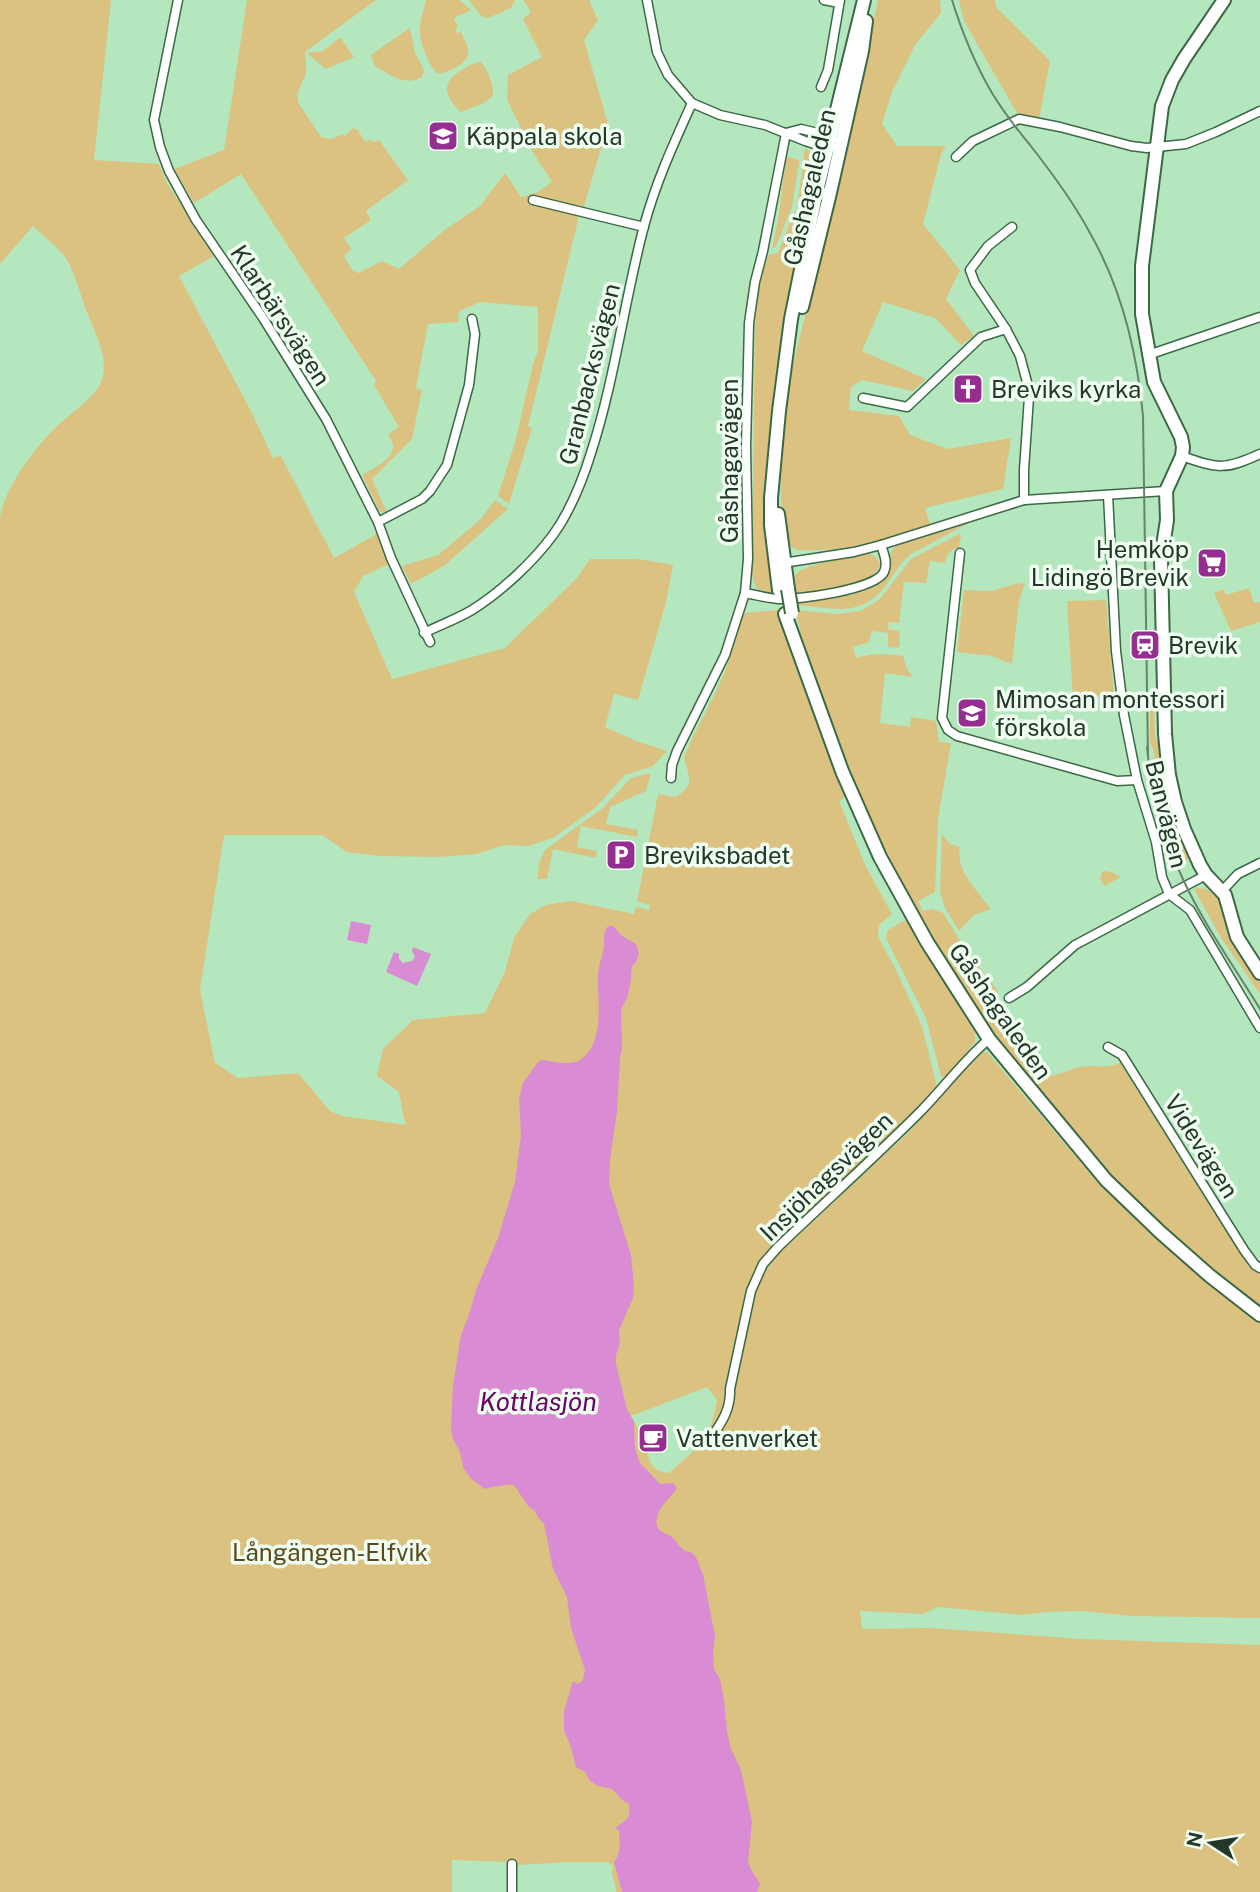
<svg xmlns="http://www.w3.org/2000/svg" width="1260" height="1892" font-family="'Public Sans',sans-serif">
	<rect width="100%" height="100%" fill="#b5e7be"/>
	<!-- green -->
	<g fill="#dbc280" fill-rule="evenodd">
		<path d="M0,0H50V1L52,0H111L94,160L159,164L167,183L214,256L179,276L253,415L273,458L281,456L334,558L377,534L389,564L363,576L354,592L392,679L505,648L576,579L590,559H638L673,565L666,602L638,700L614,694L605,727L636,741L667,751L653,766L625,775L596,807L553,838L528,846L505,845L476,854L438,857L379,856L347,852L322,835H224L200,990L215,1063L238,1078L298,1073L330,1111L342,1116L407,1125L404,1119L399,1092L377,1076L383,1049L413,1020L485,1013L505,972L514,938L530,914L546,905L571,901L634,914L636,907L649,910L650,905L637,902L658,794L675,797C697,785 688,776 684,757C695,730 711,704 723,676C732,655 736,634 744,613L780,610L796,668L845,797L839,801L866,867L892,914L879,925L878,937L895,968L922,1026L938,1091L773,1248L774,1258L907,1134L977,1055L983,1052H987L1099,1184L1202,1277L1260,1324V1618L1131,1616L1082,1611L1047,1612L1023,1615L938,1607L923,1614L860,1611L862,1629L931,1628L1082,1639L1260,1645V1892H616C616,1883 610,1875 613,1866L608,1862H572L516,1865L509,1862L452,1860V1892H0V517C5,487 35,448 56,427C68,415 95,398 101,382C110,361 96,334 88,315C81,297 76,276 67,260C60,249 42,235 33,226L0,264ZM707,1387L717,1400C710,1441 698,1447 669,1473C646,1471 649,1453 642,1436C639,1429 635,1423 631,1416Z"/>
		<path d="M247,0H376L305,52C306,59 307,69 305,76C301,87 295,92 299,104L321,137L331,139L343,134L345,136L353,128L358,130L365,142L370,140L374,142L379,140L408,180L366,211L371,220L344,238L351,249L344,256L353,271L359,273L382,261L399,269L446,229L480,206L505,173L521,197L538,192L552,182L532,151L507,99L508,75L542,57L523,19L531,12L523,0H589L598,20L584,40L608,124L583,210L579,216L528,426L532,428L509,504L498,496L516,439L533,364L538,351V307L480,302L460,311L458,316L459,322L428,324L416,388L422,390L412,439L372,479L387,513L380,512L362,475C371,469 394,460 393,446C393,445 389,435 388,434L399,427L374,385L376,381L241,174L194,203L174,169L224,150Z"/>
		<path d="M426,0H459L471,10L454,18L458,27L455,29L457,33L461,32C463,37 467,43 468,49C471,64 449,72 438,74C432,68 429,62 426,55C416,32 420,23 426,0Z"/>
		<polygon points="469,0 515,0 511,8 488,18 481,16"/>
		<path d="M878,0H940L941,13L915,45L892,92L882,124L897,146H946L941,154L923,224L960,270L946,299L974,336L961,345L935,318L883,302L862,351L926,379L913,391L862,380L851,387L849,410L899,416L910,435L947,449L1011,438L1003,489L925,508L930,524C891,537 853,551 811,550C806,550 800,551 795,549C772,538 783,418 788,394C795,349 809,304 819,259C839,173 859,87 878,0Z"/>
		<polygon points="959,0 995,0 996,7 1050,61 1039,120 1018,115 964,21"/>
		<path d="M410,28L415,53L424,70L422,77C405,87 389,74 375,66L371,56L372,54Z"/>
		<polygon points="340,37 354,57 326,69 307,53 323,51"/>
		<path d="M481,62C489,73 493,82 493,96L484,103L461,112C445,97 440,84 460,71C468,66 472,63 481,62Z"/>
		<path d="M805,148C825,160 813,187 809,206L801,204L798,201Z"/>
		<path d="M788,157L799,160V163L792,207L775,248H772C780,218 781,190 786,160Z"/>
		<path d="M796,210L808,212L782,335L774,387L764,502L766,540L775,592C759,595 754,588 752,574L755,312L760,283L768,255L778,253L793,214Z"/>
		<polygon points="495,500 508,509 444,566 411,584 402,566 438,555 480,520"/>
		<path d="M967,523V524L911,554C899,564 893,576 884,588C859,618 831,608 798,605V602C819,600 873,596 886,577C891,569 890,560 891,551L896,546Z"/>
		<path d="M959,534L961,536L959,547C951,549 946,555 945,563L930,561L926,583L904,582L899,623L889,622L888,629L899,631L900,646L897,648L888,647V633L872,631L869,642L853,647L856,658C873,653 886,654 903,656L907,669L913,677L885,673L880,723L910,727L911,717L936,721L939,742L951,743L938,819L935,892L918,901L923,911L932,909L943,913L964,947L998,991V1002L1006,1010C1004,1016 1002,1021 1003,1027C1004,1038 1028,1071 1039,1075C1054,1080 1072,1066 1088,1066C1100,1066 1108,1068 1120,1063L1249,1267L1260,1275V1306C1187,1256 1124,1192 1067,1125C1046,1100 1022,1075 1002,1048C947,972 902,890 864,804C849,769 832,733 820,696C810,668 802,639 795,610L836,614L861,611L880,599L911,559Z"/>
		<path d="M868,554C875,555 878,558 880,565C872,588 814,591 793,594C792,587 792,578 797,573C808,563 853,557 868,554Z"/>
		<polygon points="1025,583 1019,601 1012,664 992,656 957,652 964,590 992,591 1015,584"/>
		<polygon points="1249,588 1254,603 1260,602 1260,622 1231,631 1214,593 1223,589 1226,595"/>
		<polygon points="1106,600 1114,696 1073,698 1067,601"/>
		<path d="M1154,706L1155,736L1159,744L1160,757L1158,766L1168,811L1175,817L1191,856L1181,865C1173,842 1145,777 1155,755L1150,742V707Z"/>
		<polygon points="651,773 646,791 610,807 606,824 638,830 637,837 581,826 577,847 597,851 596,858 553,849 547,879 538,879 539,863 545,850 603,808 631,778"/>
		<path d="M942,834L950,844L960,847C955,871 978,891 991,909L974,915L959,931L945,908L940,892Z"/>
		<polygon points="1104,871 1111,872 1121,877 1104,886 1100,878 1102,872"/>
		<polygon points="1198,888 1206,889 1216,896 1222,904 1243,956 1260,983 1260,994 1220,936 1194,889"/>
		<polygon points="906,920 975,1033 975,1042 947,1078 941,1076 926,1018 886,938 888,930"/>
	</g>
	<!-- water -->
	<g fill="#d98bd3">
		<polygon points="351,921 371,925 367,944 347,940"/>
		<path d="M608,926H613L622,936L636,944L639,954L636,962L632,966C630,984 631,994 621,1009L622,1048L620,1058L617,1111L610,1160L609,1184L631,1255L634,1287L633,1298L619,1330L620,1343L616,1355V1364L627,1409L634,1422L635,1448L640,1463L660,1484L673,1483L677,1488C672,1497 661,1504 658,1514C652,1533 665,1531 673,1538C677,1542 680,1548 684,1550C691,1554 689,1549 694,1555C699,1560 699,1568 703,1574L715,1636L713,1653L714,1669L720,1679L724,1700L727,1731L731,1749L741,1770L752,1822L748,1862C750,1869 756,1877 760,1884L757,1892H622L614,1862C621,1853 620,1842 619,1831L615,1828C625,1820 631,1820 629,1804L621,1799L612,1789L598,1786L590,1781L585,1772L576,1767L570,1744L564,1731V1711L573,1681L578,1684L583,1680L585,1670L571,1628L567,1597L553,1569L544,1524L538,1517L534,1510L528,1506L514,1485C508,1484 491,1487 485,1489L470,1478L463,1467L460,1452L453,1439L451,1431L453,1385L461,1335L469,1315L476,1290L498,1238L515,1182L521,1135L519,1099L523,1083L538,1062L542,1060C555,1062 574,1067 584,1057C605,1038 597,998 598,973C599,964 603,955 604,946C604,938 603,933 608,926Z"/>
		<polygon points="413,947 431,954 417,986 386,972 394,952 399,954 399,959 403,963 412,961 415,957 412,951"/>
	</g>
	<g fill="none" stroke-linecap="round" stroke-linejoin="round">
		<!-- street casing -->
		<g stroke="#3b6945" stroke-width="11">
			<g id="street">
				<polyline points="178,0 154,120 160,147 169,171 196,220 263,318 326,419 378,522 391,558 430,642"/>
				<polyline points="647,0 657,52 668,75 692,103 720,115 765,125 805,141 827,148 832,147"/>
				<polyline points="824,0 839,3"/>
				<polyline points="821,87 828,70 840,0"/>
				<polyline points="786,133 801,129 830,136 833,139"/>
				<polyline points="956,157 973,141 1019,119 1060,127 1131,146 1147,148 1186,144 1216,132 1260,111"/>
				<polyline points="533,200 644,227"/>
				<polyline points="1006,329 975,283 970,270 988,246 1012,227"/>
				<polyline points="1148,355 1260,317"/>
				<polyline points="863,398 907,407 981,337 1006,329 1020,356 1027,382 1029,397 1024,470 1024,500"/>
				<path d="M1182,456C1218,469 1225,470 1260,454"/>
				<polyline points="1108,495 1116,651 1124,715 1137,780 1156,842 1162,877 1169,894 1190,910 1260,1028"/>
				<polyline points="378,522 422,499 430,491 447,465 469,385 475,334 472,319"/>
				<polyline points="960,553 942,718 948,730 957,736 1117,781 1137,780"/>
				<polyline points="783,563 854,552 881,545 1024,500 1166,491"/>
				<path d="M745,593C756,595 767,598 778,599C797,600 875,590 884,572C888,563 884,554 881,545"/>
				<path d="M424,633C440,625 457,619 472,610C501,592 533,562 553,535C571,510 582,482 591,453C615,379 624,302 644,226C656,182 673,145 692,103"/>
				<polyline points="671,778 672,765 677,751 725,655 745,593 748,559 746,447 749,323 755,282 763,251 786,133"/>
				<polyline points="1222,891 1238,874 1260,863"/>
				<polyline points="1009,998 1027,987 1075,945 1206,875"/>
				<polyline points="1108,1047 1122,1055 1244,1250 1255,1265 1260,1268"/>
				<path d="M707,1444C719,1426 731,1412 730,1389L751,1291L763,1264L778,1247C825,1202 873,1159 919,1113C943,1089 963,1061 989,1039"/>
				<polyline points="512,1864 512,1892"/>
			</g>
		</g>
		<!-- secondary casing -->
		<g stroke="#3b6945" stroke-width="16">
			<g id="secondary">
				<polyline points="1224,0 1184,59 1172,80 1162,106 1142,266 1142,314 1154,382 1181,437 1183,447 1182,456 1166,491 1167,520 1161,559 1165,734 1169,775 1175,802 1184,829 1200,865 1206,875 1225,895 1237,937 1260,973"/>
				<polyline points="802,307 829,197 862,51 866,21"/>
				<polyline points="778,514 788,589"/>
				<polyline points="779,590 771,525 771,498 779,411 791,319 816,195 864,0"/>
				<polyline points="785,614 842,771 880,857 927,942 989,1039 1106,1180 1160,1232 1210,1276 1260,1315"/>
			</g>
		</g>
		<!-- street -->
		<use href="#street" stroke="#fff" stroke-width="8"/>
		<!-- secondary -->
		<use href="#secondary" stroke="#fff" stroke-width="12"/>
		<!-- tram -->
		<g stroke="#64856a" stroke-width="2">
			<path d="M952,0C962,32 975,64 992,93C1003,111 1016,128 1030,145C1052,173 1073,201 1090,233C1122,289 1137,352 1143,416L1148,757"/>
			<path d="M1147,747C1151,789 1161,830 1178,868C1199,918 1232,963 1260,1009"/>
		</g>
		<!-- secondary-bridge casing -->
		<g stroke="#3b6945" stroke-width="16" stroke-linecap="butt">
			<polyline id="secondary-bridge" points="788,589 792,613"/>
		</g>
		<!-- secondary-bridge -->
		<use href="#secondary-bridge" stroke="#fff" stroke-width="12"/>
	</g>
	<!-- icons -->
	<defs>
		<g id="school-square" transform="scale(1.575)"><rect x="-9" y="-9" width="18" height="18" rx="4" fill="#962e91" stroke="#effef1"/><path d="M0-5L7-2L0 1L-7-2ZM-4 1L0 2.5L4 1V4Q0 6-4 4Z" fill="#fff"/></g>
		<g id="church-square" transform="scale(1.575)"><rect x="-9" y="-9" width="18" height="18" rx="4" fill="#962e91" stroke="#effef1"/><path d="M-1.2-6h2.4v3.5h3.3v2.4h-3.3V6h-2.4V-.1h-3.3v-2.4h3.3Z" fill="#fff"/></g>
		<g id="supermarket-square" transform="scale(1.575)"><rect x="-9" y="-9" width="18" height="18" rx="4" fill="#962e91" stroke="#effef1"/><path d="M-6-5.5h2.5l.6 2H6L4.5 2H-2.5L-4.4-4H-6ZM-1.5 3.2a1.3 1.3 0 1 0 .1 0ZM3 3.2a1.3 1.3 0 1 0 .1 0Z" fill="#fff"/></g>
		<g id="station-square" transform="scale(1.575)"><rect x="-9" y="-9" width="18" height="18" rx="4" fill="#962e91" stroke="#effef1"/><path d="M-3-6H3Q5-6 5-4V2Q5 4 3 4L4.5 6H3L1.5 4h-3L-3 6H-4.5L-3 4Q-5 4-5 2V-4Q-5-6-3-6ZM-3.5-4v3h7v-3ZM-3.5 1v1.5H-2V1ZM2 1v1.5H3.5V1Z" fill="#fff"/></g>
		<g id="parking-square" transform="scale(1.575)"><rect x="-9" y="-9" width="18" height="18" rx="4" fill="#962e91" stroke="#effef1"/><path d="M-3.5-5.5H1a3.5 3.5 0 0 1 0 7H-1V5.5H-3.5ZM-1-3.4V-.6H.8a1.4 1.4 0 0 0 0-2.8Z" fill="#fff"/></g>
		<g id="cafe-square" transform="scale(1.575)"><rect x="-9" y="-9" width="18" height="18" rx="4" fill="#962e91" stroke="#effef1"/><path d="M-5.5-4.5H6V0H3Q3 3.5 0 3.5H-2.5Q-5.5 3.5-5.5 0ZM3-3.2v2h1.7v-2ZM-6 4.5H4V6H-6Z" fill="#fff"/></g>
	</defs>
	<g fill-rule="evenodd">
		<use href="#school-square" x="443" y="136"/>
		<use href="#church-square" x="968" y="389"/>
		<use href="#supermarket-square" x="1212" y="563"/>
		<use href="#station-square" x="1145" y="645"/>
		<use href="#school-square" x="972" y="713"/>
		<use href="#parking-square" x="621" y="855"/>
		<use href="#cafe-square" x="653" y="1438"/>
	</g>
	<g text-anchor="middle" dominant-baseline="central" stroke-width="7" stroke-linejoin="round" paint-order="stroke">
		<!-- poi labels -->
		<g font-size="24" fill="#243828" stroke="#effef1" text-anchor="start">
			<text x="466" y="136">Käppala skola</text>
			<text x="991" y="389">Breviks kyrka</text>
			<text x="1189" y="549" text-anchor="end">Hemköp<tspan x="1189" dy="28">Lidingö Brevik</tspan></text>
			<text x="1168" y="645">Brevik</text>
			<text x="995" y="699">Mimosan montessori<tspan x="995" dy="28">förskola</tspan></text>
			<text x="644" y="855">Breviksbadet</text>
			<text x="676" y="1438">Vattenverket</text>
		</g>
		<!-- street labels -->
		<g font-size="24" fill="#243828" stroke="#effef1">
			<text transform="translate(809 187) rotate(-77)">Gåshagaleden</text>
			<text transform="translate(281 315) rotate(57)">Klarbärsvägen</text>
			<text transform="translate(589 374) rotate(-76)">Granbacksvägen</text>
			<text transform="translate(729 461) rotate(-90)">Gåshagavägen</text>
			<text transform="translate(1167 814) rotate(76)">Banvägen</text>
			<text transform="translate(1001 1011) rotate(55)">Gåshagaleden</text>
			<text transform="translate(1202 1146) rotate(58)">Videvägen</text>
			<text transform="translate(826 1176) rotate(-44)">Insjöhagsvägen</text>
		</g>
		<!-- park labels -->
		<g font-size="24" fill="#58481c" stroke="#effef1">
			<text x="330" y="1552">Långängen-Elfvik</text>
		</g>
		<!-- water labels -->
		<g font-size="26" font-style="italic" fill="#690466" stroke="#effef1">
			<text x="538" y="1401">Kottlasjön</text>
		</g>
	</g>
	<!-- north arrow -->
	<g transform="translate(1211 1843) rotate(282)" stroke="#effef1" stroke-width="5" paint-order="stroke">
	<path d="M0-5L12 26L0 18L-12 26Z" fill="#243828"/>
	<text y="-10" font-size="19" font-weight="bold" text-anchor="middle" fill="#243828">N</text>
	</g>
</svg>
